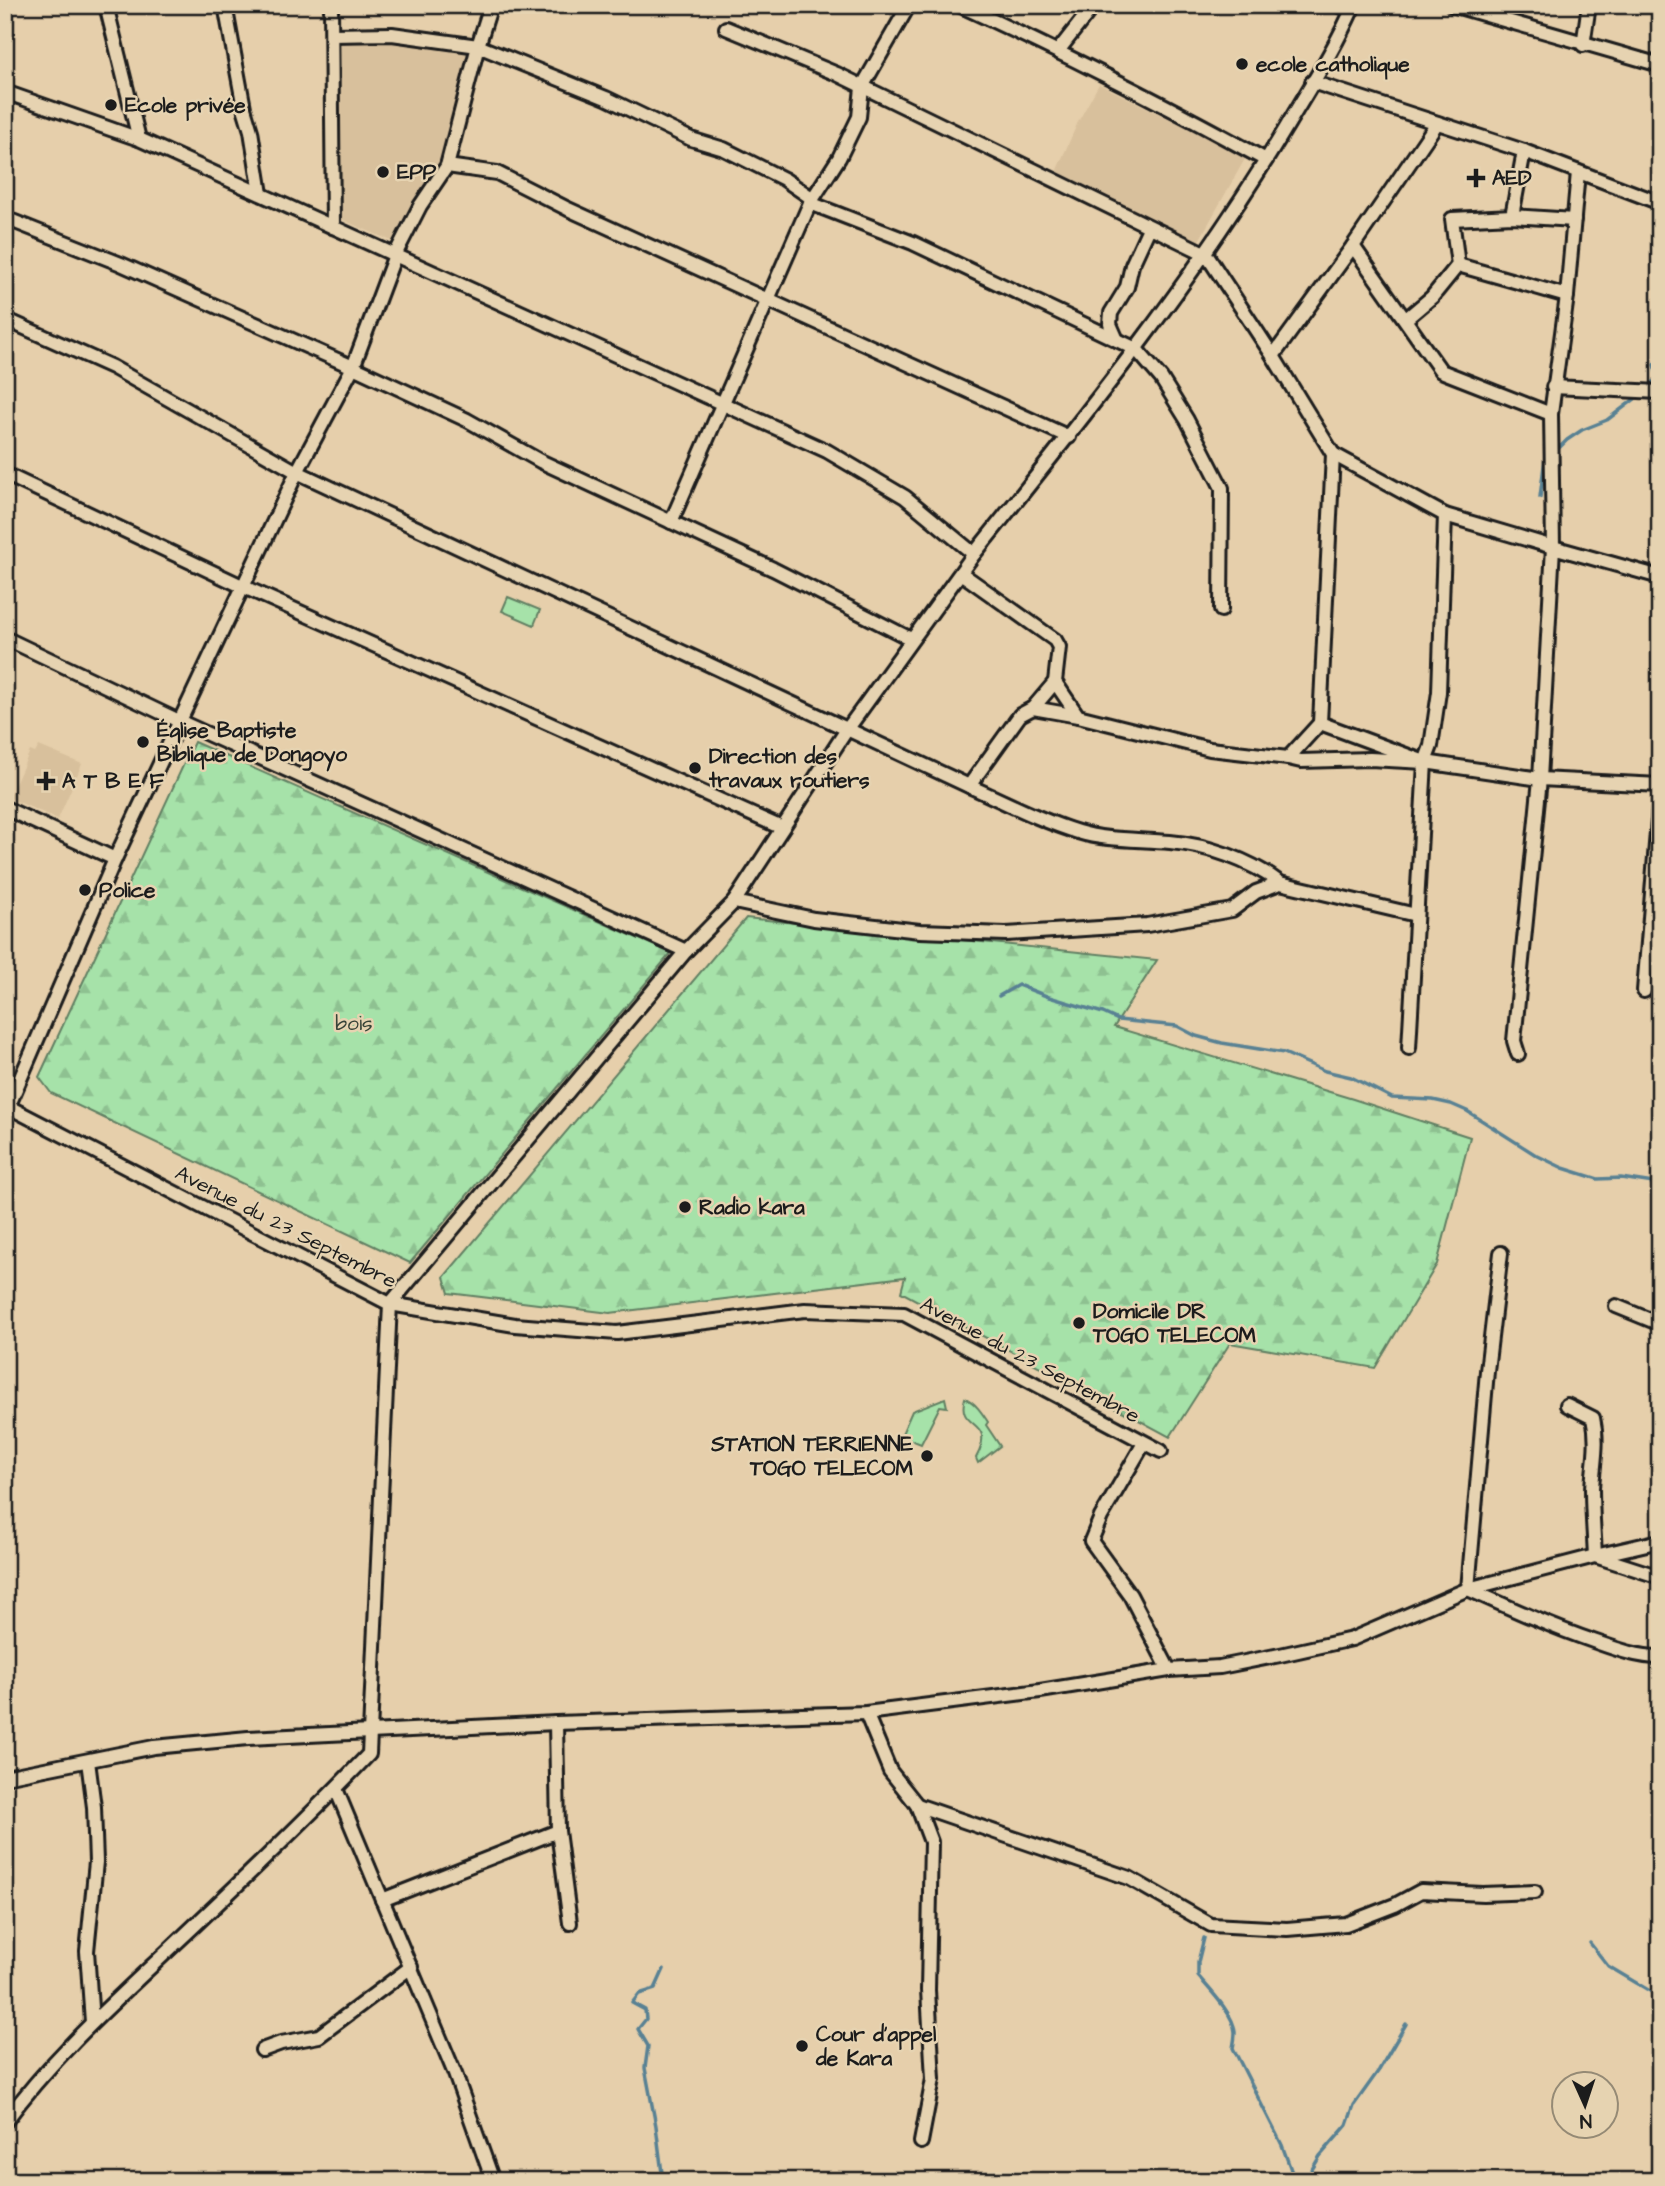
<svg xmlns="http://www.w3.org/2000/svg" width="1665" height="2186" font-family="'Architects Daughter',sans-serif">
	<defs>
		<pattern id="forest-firs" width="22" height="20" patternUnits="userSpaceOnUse" patternTransform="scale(1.75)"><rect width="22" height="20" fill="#a6e2a9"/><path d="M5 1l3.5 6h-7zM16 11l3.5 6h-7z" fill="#8ec191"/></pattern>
	</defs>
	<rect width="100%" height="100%" fill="#e6cfab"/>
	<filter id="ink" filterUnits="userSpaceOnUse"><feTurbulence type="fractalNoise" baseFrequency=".0143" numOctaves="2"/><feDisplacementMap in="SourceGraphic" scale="14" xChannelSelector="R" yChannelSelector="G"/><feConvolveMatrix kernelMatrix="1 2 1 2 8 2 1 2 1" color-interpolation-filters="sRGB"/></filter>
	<g filter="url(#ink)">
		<!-- built -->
		<g fill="#d8c09c">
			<polygon points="335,40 389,40 468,50 442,163 394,242 338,218"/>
			<polygon points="1099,84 1246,157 1197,244 1056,172 1078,122"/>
			<polygon points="39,746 82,764 58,819 9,798 30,751 35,753"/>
		</g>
		<!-- green -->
		<g fill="#a6e2a9" stroke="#617f62" stroke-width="2">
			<polygon points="508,597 540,610 534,625 502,611"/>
			<polygon points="945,1398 947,1407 940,1406 921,1444 901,1436 912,1411"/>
			<path d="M965,1398C976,1403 982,1413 988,1422L986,1425L1000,1446L978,1463L976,1458C998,1417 955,1431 965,1398Z"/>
		</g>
		<!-- forest -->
		<g fill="url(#forest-firs)" stroke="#617f62" stroke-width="2">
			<polygon points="194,742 671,953 410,1263 51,1093 39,1077"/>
			<polygon points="746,918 1157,960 1114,1027 1353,1099 1470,1137 1437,1264 1375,1368 1230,1343 1170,1437 901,1292 905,1277 610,1313 449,1293 444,1277"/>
		</g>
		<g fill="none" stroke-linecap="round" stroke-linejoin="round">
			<!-- stream -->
			<g stroke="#598193" stroke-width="3.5">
				<polyline points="1649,387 1658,377 1654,365 1660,358"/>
				<polyline points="1555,452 1567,440 1582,430 1607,420 1640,395"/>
				<polyline points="1540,497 1545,458 1548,456"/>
				<polyline points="999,996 1018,985 1049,997 1103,1013 1118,1020 1177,1026 1196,1036 1222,1043 1284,1053 1325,1071 1351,1077 1392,1098 1433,1100 1451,1104 1467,1111 1536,1155 1563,1168 1598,1179 1621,1178 1660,1184"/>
				<path d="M1204,1938L1198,1962V1976C1209,1989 1234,2014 1235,2032C1235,2037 1234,2043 1233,2048L1282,2145L1295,2181"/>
				<polyline points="1590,1943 1608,1966 1660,1997"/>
				<polyline points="663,2181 656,2126 645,2068 648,2046 638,2029 646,2019 645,2010 632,2003 639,1994 655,1989 664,1969"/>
				<polyline points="1305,2181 1320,2156 1347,2125 1354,2105 1379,2070 1406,2024"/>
			</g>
			<!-- minor casing -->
			<g stroke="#1c1c1c" stroke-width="18">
				<g id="minor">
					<polyline points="106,5 139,139 827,451 905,497 974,554"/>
					<polyline points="225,5 244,108 251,131 261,194"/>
					<polyline points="331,5 333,227"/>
					<path d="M959,5C1064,53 1166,105 1266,160"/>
					<polyline points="1338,5 1352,9"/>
					<polyline points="1452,5 1660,65"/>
					<polyline points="726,28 837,74 1206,254 1273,356 1333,454 1320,723"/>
					<polyline points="332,35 392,34 478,46 606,98 691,139 724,149 784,179 813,199"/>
					<polyline points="1583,45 1589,5"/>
					<polyline points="1058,51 1094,5"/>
					<polyline points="1312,82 1524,151 1660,203"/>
					<polyline points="5,92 139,139"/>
					<polyline points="447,166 497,173 568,209 1069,437"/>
					<polyline points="810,203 913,243 1136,349 1161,378 1187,420 1222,488 1221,610"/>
					<polyline points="1512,216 1524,151"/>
					<polyline points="5,218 121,264 353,367 467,420 540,461 773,569 911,639"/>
					<polyline points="1353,246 1441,371 1551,414"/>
					<polyline points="1458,265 1567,296"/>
					<polyline points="5,319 112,367 297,472 969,786 1020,715 1033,708 1055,682"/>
					<polyline points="1406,319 1432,297 1458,265 1452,219 1512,216 1574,220"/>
					<polyline points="1117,340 1110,324 1111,313 1127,287 1132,265 1149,228"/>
					<polyline points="1273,356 1353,246 1437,123"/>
					<polyline points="1553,387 1660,392"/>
					<polyline points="1333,454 1445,515 1553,547 1551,414 1567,296 1578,172"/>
					<polyline points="5,474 244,587 782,828"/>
					<polyline points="671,522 810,203 839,158 859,117 862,87 909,5"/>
					<polyline points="962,574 1055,640 1059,647 1055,682 1078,716 1210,749 1288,758 1320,723 1425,762"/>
					<polyline points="5,638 181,722 686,951"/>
					<polyline points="1033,708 1078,716"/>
					<polyline points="1288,758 1301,761 1370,759 1425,762 1540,779 1660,785"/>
					<path d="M969,786C1005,802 1041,821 1078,832C1107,841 1140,839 1170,842C1207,845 1250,860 1280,883"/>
					<polyline points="5,808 115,859"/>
					<polyline points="734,902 814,919 920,931 1006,934 1147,925 1232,910 1256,892 1280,883 1416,915"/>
					<polyline points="1644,991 1660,795"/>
					<polyline points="1409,1048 1425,762 1431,746 1439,692 1445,515"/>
					<polyline points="1518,1054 1514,1041 1540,779 1553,547 1660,577"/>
					<polyline points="5,1105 390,1304 515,1325 617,1333 805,1310 904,1314 1161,1451"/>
					<polyline points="9,1105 115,859 297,472 353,367 395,255 420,206 447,166 478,46 491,5"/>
					<path d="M1501,1253L1487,1371L1468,1589C1510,1608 1552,1627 1596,1642C1616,1649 1638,1657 1660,1657"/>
					<polyline points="1616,1306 1660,1324"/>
					<path d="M1567,1405L1593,1418C1599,1443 1593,1465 1592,1489C1592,1512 1594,1534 1595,1556L1660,1541"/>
					<polyline points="1144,1443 1101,1517 1091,1541 1130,1595 1169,1670"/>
					<polyline points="866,1713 890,1771 917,1805 931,1842 928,1990 933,2079 921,2142"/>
					<polyline points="556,1723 558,1831 570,1923"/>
					<polyline points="88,1761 94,1807 96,1862 87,1951 92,2022"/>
					<polyline points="5,1777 154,1747 248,1738 556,1723 866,1713 1040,1691 1169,1670 1220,1667 1280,1655 1352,1639 1468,1589 1595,1556 1660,1577"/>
					<polyline points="336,1789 455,2074 493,2181"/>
					<polyline points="917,1805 1129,1878 1211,1925 1287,1929 1346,1924 1395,1905 1421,1891 1483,1894 1535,1892"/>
					<polyline points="382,1900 558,1831"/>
					<polyline points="262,2050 281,2043 319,2036 411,1967"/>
					<path d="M5,2122C53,2056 115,2001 174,1945C241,1882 306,1820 369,1754L390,1304L686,951L734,902L846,731L974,554C1085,416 1196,278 1287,126C1310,87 1336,47 1354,5"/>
				</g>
			</g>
			<!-- minor -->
			<use href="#minor" stroke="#e6d3b1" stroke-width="12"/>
		</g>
	</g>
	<!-- markers -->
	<g fill="#1c1c1c" stroke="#e6d3b1" stroke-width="2.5">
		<circle cx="1242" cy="64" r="7"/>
		<circle cx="111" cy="105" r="7"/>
		<circle cx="383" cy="172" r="7"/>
		<path d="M1472.5 167.5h7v7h7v7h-7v7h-7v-7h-7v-7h7z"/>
		<circle cx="143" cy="742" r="7"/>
		<circle cx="695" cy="768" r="7"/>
		<path d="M42.5 770.5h7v7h7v7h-7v7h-7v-7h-7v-7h7z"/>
		<circle cx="85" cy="890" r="7"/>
		<circle cx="685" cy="1207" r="7"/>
		<circle cx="1079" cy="1323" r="7"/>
		<circle cx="927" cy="1456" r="7"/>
		<circle cx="802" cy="2046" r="7"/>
	</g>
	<g text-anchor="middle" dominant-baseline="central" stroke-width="5" stroke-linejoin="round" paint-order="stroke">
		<!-- poi labels -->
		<g font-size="21" font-weight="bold" fill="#1c1c1c" stroke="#e6d3b1" text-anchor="start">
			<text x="1256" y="64">ecole catholique</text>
			<text x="125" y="105">Ecole privée</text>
			<text x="397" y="172">EPP</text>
			<text x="1492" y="178">AED</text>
			<text x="157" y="730">Église Baptiste<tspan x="157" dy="24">Biblique de Dongoyo</tspan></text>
			<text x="709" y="756">Direction des<tspan x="709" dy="24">travaux routiers</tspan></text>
			<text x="62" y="781">A T B E F</text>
			<text x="99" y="890">Police</text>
			<text x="699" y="1207">Radio kara</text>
			<text x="1093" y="1311">Domicile DR<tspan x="1093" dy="24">TOGO TELECOM</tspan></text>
			<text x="913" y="1444" text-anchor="end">STATION TERRIENNE<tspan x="913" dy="24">TOGO TELECOM</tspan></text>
			<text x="816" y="2034">Cour d'appel<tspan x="816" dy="24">de Kara</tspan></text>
		</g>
		<!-- park labels -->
		<g font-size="21" fill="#384438" stroke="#e6d3b1">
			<text x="354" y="1023">bois</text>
		</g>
		<!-- street labels -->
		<g font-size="21" fill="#1c1c1c" stroke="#e6d3b1">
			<text transform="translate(286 1227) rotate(27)">Avenue du 23 Septembre</text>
			<text transform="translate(1030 1360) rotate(28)">Avenue du 23 Septembre</text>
		</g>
	</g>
	<!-- margin -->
	<rect width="1665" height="2186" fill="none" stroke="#e6d3b1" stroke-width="28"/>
	<rect x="14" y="14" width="1637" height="2158" fill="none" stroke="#1c1c1c" stroke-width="2.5" filter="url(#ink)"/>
	<!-- north arrow -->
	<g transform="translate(1585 2105) rotate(177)"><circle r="33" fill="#e6d3b1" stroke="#958a75" stroke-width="2"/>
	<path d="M0-5L12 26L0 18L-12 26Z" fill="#1c1c1c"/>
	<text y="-10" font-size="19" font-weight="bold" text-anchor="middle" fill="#1c1c1c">N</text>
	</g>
</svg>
